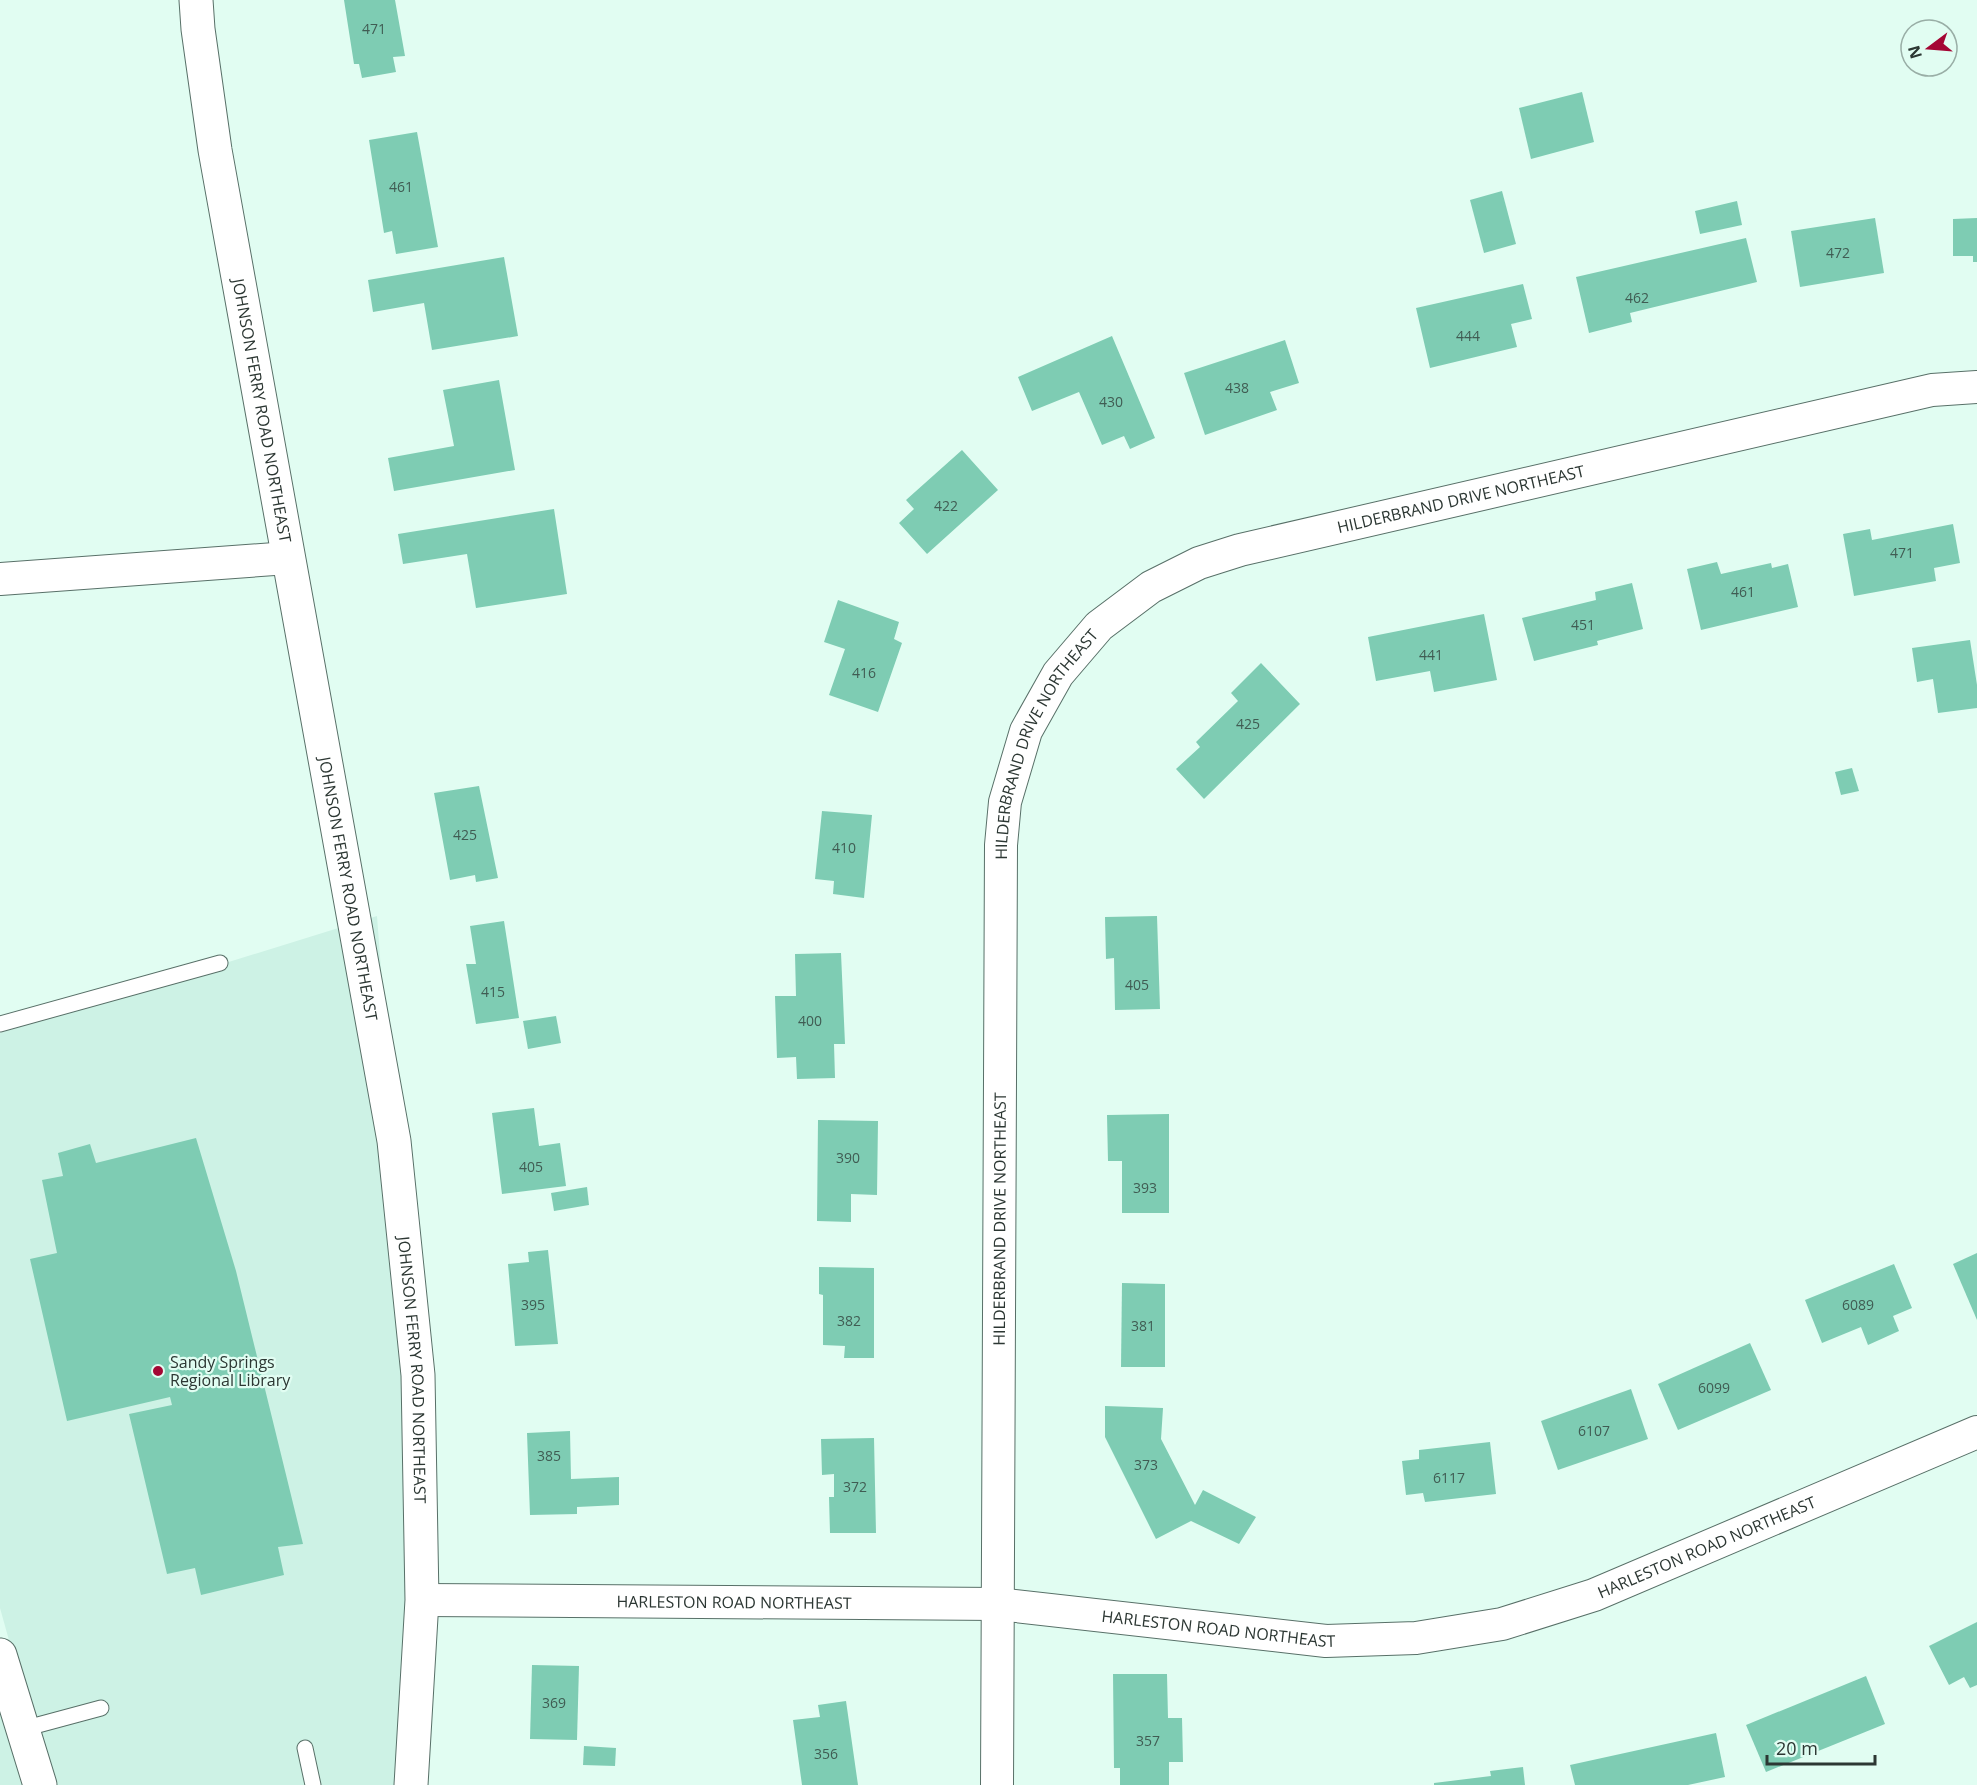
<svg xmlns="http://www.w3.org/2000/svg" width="1977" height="1785" font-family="'Open Sans',sans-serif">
	<rect width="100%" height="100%" fill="#e1fdf2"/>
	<!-- built -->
	<polygon fill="#cdf2e5" points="377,916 432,1657 414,1785 0,1785 0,1676 17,1669 0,1608 0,1033"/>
	<!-- building -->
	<g fill="#7eccb3">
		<polygon points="344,0 395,0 405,56 393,57 396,72 362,78 359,64 354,64"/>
		<polygon points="1582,92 1594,142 1531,159 1519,108"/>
		<polygon points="417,132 438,247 396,254 392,231 384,233 369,140"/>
		<polygon points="1502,191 1516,244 1484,253 1470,200"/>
		<polygon points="1737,201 1742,225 1700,234 1695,211"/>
		<polygon points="1875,218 1884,273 1800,287 1791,231"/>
		<polygon points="1977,218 1977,262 1973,262 1973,256 1953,256 1953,219"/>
		<polygon points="1746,238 1757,282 1630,313 1632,322 1589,333 1576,277"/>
		<polygon points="504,257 518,336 432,350 424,303 373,312 368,280"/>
		<polygon points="1523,284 1532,319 1511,324 1517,347 1430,368 1416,308"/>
		<polygon points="1112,336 1155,438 1130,449 1124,436 1102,445 1079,392 1032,411 1018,377"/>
		<polygon points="1285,340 1299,383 1270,392 1277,410 1205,435 1184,373"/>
		<polygon points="499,380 515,470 394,491 388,458 454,446 443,390"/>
		<polygon points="962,450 998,490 927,554 899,523 914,509 906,500"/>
		<polygon points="554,509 567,594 476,608 467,554 403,564 398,534"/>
		<polygon points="1953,524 1960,563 1934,568 1936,581 1854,596 1843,534 1870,529 1872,540"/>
		<polygon points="1717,562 1721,574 1771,563 1772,568 1788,564 1798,607 1701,630 1687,569"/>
		<polygon points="1632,583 1643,629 1597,641 1598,645 1534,661 1522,618 1596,600 1595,592"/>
		<polygon points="838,600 899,622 894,639 902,643 878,712 829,695 845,649 824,642"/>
		<polygon points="1484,614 1497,680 1434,692 1430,671 1376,681 1368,637"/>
		<polygon points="1970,640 1977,685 1977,708 1938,713 1933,679 1917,682 1912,648"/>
		<polygon points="1261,663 1300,704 1204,799 1176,769 1200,747 1196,742 1238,701 1231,693"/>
		<polygon points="1852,768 1859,791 1841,795 1835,772"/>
		<polygon points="479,786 498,878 476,882 475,875 450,880 434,793"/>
		<polygon points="822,811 872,815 864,898 833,894 834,881 815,879"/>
		<polygon points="1157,916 1160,1009 1115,1010 1114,958 1106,959 1105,917"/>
		<polygon points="504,921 519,1018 476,1024 466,964 476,964 470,926"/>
		<polygon points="841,953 845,1044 834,1044 835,1078 797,1079 796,1057 777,1058 775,996 796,996 795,954"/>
		<polygon points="556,1016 561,1043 528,1049 523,1021"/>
		<polygon points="534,1108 539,1146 560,1143 566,1186 502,1194 492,1113"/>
		<polygon points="1169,1114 1169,1213 1122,1213 1122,1161 1108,1161 1107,1115"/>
		<polygon points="818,1120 878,1121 877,1195 851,1194 851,1222 817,1221"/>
		<polygon points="196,1138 236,1271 303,1544 278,1547 284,1575 201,1595 195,1568 167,1574 129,1414 172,1405 170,1397 67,1421 30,1259 57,1253 42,1180 63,1176 58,1153 90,1144 96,1163"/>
		<polygon points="587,1187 589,1205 554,1211 551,1193"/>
		<polygon points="548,1250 558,1344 515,1346 508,1264 529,1262 528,1252"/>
		<polygon points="1977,1253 1977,1320 1953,1264"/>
		<polygon points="1894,1264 1912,1308 1893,1316 1899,1331 1868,1345 1861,1327 1822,1343 1805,1300"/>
		<polygon points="819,1267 874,1268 874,1358 844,1358 845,1346 823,1345 823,1295 819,1294"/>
		<polygon points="1122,1283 1165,1284 1165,1367 1121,1367"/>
		<polygon points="1750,1343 1771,1390 1678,1430 1658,1384"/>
		<polygon points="1631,1389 1648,1439 1558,1470 1541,1421"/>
		<polygon points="1105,1406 1163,1408 1161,1439 1195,1505 1203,1490 1256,1517 1239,1544 1191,1521 1156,1539 1105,1437"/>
		<polygon points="570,1431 571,1479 619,1477 619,1505 577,1507 577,1514 530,1515 527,1433"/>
		<polygon points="874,1438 876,1533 830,1533 829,1497 834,1497 834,1474 822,1475 821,1439"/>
		<polygon points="1490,1442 1496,1494 1425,1502 1423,1493 1406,1495 1402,1461 1419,1459 1419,1450"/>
		<polygon points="1977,1622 1977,1685 1970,1688 1964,1677 1949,1685 1929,1646"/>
		<polygon points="532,1665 579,1666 577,1740 530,1739"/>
		<polygon points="1113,1674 1167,1674 1168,1718 1182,1718 1183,1762 1169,1762 1169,1785 1120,1785 1120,1768 1114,1768"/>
		<polygon points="1866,1676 1885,1724 1766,1772 1746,1725"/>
		<polygon points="846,1701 858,1785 802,1785 793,1720 820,1717 818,1705"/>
		<polygon points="1716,1733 1725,1777 1688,1785 1575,1785 1570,1765"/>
		<polygon points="584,1746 616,1748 615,1766 583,1765"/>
		<polygon points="1523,1767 1525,1785 1434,1785 1434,1783 1491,1776 1490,1771"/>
	</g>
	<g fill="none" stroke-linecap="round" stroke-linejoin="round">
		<!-- service casing -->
		<g stroke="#587068" stroke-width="17">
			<g id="service">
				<polyline points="0,1024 220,963"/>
				<polyline points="23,1729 101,1708"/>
				<polyline points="305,1748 313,1785"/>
			</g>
		</g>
		<!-- minor casing -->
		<g stroke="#587068" stroke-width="34">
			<g id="minor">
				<polyline points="0,579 288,558"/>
				<path id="s1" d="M422,1600L998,1604L1326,1641L1416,1638L1502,1624L1594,1595L1977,1432"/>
				<path id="s2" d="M997,1785L1001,845L1005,802L1026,731L1058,674L1099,626L1151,587L1199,563L1240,550L1932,390L1977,387"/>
			</g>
		</g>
		<!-- tertiary casing -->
		<g stroke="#587068" stroke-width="35">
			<g id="tertiary">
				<path id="s3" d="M196,0L198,29L215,150L394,1141L418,1375L422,1600L411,1785"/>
			</g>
		</g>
		<!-- secondary casing -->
		<g stroke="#587068" stroke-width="35">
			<polyline id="secondary" points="0,1655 40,1785"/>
		</g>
		<!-- service -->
		<use href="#service" stroke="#fff" stroke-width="15"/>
		<!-- minor -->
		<use href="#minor" stroke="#fff" stroke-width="32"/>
		<!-- tertiary -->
		<use href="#tertiary" stroke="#fff" stroke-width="33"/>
		<!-- secondary -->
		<use href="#secondary" stroke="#fff" stroke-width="33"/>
	</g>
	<!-- markers -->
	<circle fill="#a40634" stroke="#e1fdf2" stroke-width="2" cx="158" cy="1371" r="6"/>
	<g text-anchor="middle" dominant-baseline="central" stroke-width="4.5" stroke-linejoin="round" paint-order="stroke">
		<!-- number labels -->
		<g font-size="14" fill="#405c53">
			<text x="374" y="28">471</text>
			<text x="401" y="186">461</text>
			<text x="1838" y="252">472</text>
			<text x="1637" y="297">462</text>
			<text x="1468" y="335">444</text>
			<text x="1237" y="387">438</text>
			<text x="1111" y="401">430</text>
			<text x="946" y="505">422</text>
			<text x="1902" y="552">471</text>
			<text x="1743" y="591">461</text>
			<text x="1583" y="624">451</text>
			<text x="1431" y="654">441</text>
			<text x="864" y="672">416</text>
			<text x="1248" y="723">425</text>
			<text x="465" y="834">425</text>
			<text x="844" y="847">410</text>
			<text x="1137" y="984">405</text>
			<text x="493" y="991">415</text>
			<text x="810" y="1020">400</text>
			<text x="848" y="1157">390</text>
			<text x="531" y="1166">405</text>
			<text x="1145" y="1187">393</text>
			<text x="533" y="1304">395</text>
			<text x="1858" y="1304">6089</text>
			<text x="849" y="1320">382</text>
			<text x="1143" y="1325">381</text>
			<text x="1714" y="1387">6099</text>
			<text x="1594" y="1430">6107</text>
			<text x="549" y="1455">385</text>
			<text x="1146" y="1464">373</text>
			<text x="1449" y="1477">6117</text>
			<text x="855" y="1486">372</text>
			<text x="554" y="1702">369</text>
			<text x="1148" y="1740">357</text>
			<text x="826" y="1753">356</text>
		</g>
		<!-- street labels -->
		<g font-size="16" fill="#2c3733" stroke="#e1fdf2">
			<text stroke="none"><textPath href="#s3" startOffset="416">JOHNSON FERRY ROAD NORTHEAST</textPath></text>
			<text stroke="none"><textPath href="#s2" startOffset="1574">HILDERBRAND DRIVE NORTHEAST</textPath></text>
			<text stroke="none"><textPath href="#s2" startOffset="1052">HILDERBRAND DRIVE NORTHEAST</textPath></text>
			<text stroke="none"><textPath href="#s3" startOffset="902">JOHNSON FERRY ROAD NORTHEAST</textPath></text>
			<text stroke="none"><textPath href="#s2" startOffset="566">HILDERBRAND DRIVE NORTHEAST</textPath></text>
			<text stroke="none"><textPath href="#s3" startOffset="1388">JOHNSON FERRY ROAD NORTHEAST</textPath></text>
			<text stroke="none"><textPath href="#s1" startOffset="1302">HARLESTON ROAD NORTHEAST</textPath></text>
			<text stroke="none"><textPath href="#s1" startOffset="312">HARLESTON ROAD NORTHEAST</textPath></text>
			<text stroke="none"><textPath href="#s1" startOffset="798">HARLESTON ROAD NORTHEAST</textPath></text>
		</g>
		<!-- poi labels -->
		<g font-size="16" fill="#2c3733" stroke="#e1fdf2" text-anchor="start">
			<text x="170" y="1362">Sandy Springs<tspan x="170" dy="18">Regional Library</tspan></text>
		</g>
	</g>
	<!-- north arrow -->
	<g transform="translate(1929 48) rotate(254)"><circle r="28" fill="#e1fdf2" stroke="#99aea6" stroke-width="1.5"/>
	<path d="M0-4.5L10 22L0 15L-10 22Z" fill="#a40634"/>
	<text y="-9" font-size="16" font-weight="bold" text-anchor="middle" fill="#2c3733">N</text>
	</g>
	<!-- scale -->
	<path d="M1767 1755v9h108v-9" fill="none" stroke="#2c3733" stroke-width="3"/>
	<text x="1776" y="1755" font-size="18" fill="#2c3733" stroke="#e1fdf2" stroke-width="4.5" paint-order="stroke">20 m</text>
</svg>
